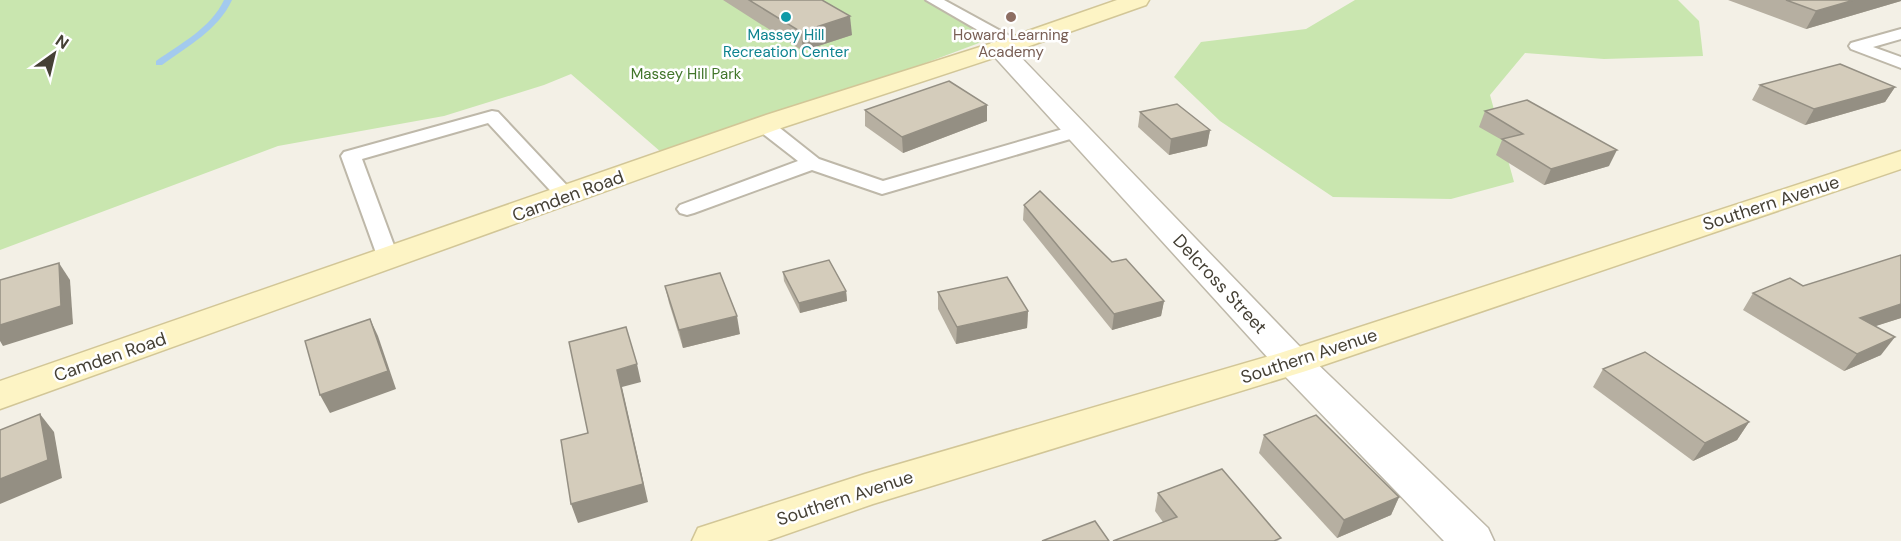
<svg xmlns="http://www.w3.org/2000/svg" width="1901" height="541" font-family="'DM Sans',sans-serif">
	<rect width="100%" height="100%" fill="#f3f0e6"/>
	<!-- green -->
	<g fill="#c9e6af">
		<polygon points="0,0 941,0 1003,34 669,159 571,74 544,85 444,116 278,146 0,250"/>
		<polygon points="1355,0 1678,0 1699,21 1703,56 1604,59 1525,53 1490,95 1514,182 1451,199 1333,197 1220,121 1174,77 1201,42 1306,29"/>
	</g>
	<g fill="none" stroke-linecap="round" stroke-linejoin="round">
		<!-- stream -->
		<path fill="#a3caee" fill-rule="evenodd" d="M224,0H232C218,30 188,46 162,65H156V61C180,44 211,28 224,0Z"/>
		<!-- lane casing -->
		<g stroke="#beb8a9" stroke-width="4">
			<g id="lane">
				<polygon points="926,0 944,0 1019,41 1021,44 1013,49 1007,47"/>
				<polygon points="1901,29 1901,39 1873,47 1901,57 1901,68 1851,49 1849,46 1851,43"/>
				<polygon points="492,111 498,112 574,193 577,197 574,201 560,201 488,123 362,159 399,259 396,264 388,266 380,264 341,156 344,152"/>
				<polygon points="764,119 771,121 819,159 883,181 1077,125 1084,127 1086,131 1084,135 882,194 812,170 694,213 687,215 680,213 677,209 680,205 798,161 757,129 755,125 757,121"/>
			</g>
		</g>
		<!-- street casing -->
		<g stroke="#beb8a9" stroke-width="3">
			<polygon id="street" points="999,41 1007,43 1306,353 1488,528 1494,541 1444,541 1280,371 991,53 987,48 991,43"/>
		</g>
		<!-- secondary casing -->
		<g stroke="#d2c697" stroke-width="3">
			<g id="secondary">
				<polygon points="1117,0 1149,0 1146,5 1021,49 784,127 0,409 0,381 766,115 1005,39"/>
				<polygon points="1901,151 1901,169 1306,371 873,504 767,541 692,541 698,528 865,474 1280,353"/>
			</g>
		</g>
		<!-- lane -->
		<use href="#lane" fill="#fff" fill-rule="evenodd"/>
		<!-- street -->
		<use href="#street" fill="#fff" fill-rule="evenodd"/>
		<!-- secondary -->
		<use href="#secondary" fill="#fdf4c5" fill-rule="evenodd"/>
	</g>
	<!-- wall -->
	<g fill="#b6afa1">
		<polygon points="723,0 822,0 852,35 803,51"/>
		<polygon points="1728,0 1901,0 1901,1 1806,29"/>
		<polygon points="1760,85 1895,87 1885,102 1805,125 1752,100"/>
		<polygon points="987,105 987,121 903,153 865,126 865,110"/>
		<polygon points="1485,111 1609,166 1544,185 1496,155 1502,140 1479,127"/>
		<polygon points="1140,112 1210,130 1207,146 1169,155 1138,127"/>
		<polygon points="1024,205 1112,262 1164,301 1161,316 1112,330 1023,220"/>
		<polygon points="783,272 846,291 847,301 800,313 784,281"/>
		<polygon points="665,286 740,334 683,348 669,303"/>
		<polygon points="1803,286 1901,318 1875,326 1881,355 1844,371 1743,310 1753,293"/>
		<polygon points="938,292 1028,311 1027,328 956,344 938,309"/>
		<polygon points="1603,369 1749,422 1737,440 1693,461 1593,387"/>
		<polygon points="1264,435 1399,497 1391,515 1337,538 1259,453"/>
		<polygon points="1158,493 1280,541 1163,522 1155,511"/>
	</g>
	<!-- shaded-wall -->
	<g fill="#948f83">
		<polygon points="1854,0 1901,0 1901,1 1806,29 1816,11"/>
		<polygon points="850,16 852,35 803,51 801,32"/>
		<polygon points="1895,87 1885,102 1805,125 1814,109"/>
		<polygon points="987,105 987,121 903,153 902,137"/>
		<polygon points="1210,130 1207,146 1169,155 1171,139"/>
		<polygon points="1617,150 1609,166 1544,185 1551,169"/>
		<polygon points="59,263 70,280 73,324 3,346 0,341 0,325"/>
		<polygon points="846,291 847,301 800,313 799,303"/>
		<polygon points="1164,301 1161,316 1112,330 1114,314"/>
		<polygon points="1901,304 1901,318 1848,335 1860,318"/>
		<polygon points="1028,311 1027,328 956,344 957,327"/>
		<polygon points="737,316 740,334 683,348 679,330"/>
		<polygon points="370,319 378,336 396,389 330,413 320,395"/>
		<polygon points="1895,337 1881,355 1844,371 1857,354"/>
		<polygon points="637,364 641,382 622,387 648,502 578,523 571,504 617,370"/>
		<polygon points="40,414 54,432 62,478 0,504 0,479"/>
		<polygon points="1749,422 1737,440 1693,461 1705,443"/>
		<polygon points="1399,497 1391,515 1337,538 1344,520"/>
	</g>
	<!-- building -->
	<g fill="#d4ccbb" stroke="#948f83" stroke-width="1.5">
		<polygon points="749,0 822,0 850,16 801,32"/>
		<polygon points="1786,0 1854,0 1816,11"/>
		<polygon points="1840,64 1895,87 1814,109 1760,85"/>
		<polygon points="949,81 987,105 902,137 865,110"/>
		<polygon points="1527,100 1617,150 1551,169 1502,139 1523,134 1485,111"/>
		<polygon points="1177,104 1210,130 1171,139 1140,112"/>
		<polygon points="1040,191 1112,262 1126,259 1164,301 1114,314 1024,205"/>
		<polygon points="1901,255 1901,304 1860,318 1895,337 1857,354 1753,293 1790,278 1803,286"/>
		<polygon points="829,260 846,291 799,303 783,272"/>
		<polygon points="59,263 61,306 0,325 0,280"/>
		<polygon points="720,273 737,316 679,330 665,286"/>
		<polygon points="1007,277 1028,311 957,327 938,292"/>
		<polygon points="370,319 388,371 320,395 305,341"/>
		<polygon points="626,327 637,364 617,370 643,484 571,504 561,440 588,433 569,342"/>
		<polygon points="1645,352 1749,422 1705,443 1603,369"/>
		<polygon points="40,414 48,460 0,479 0,430"/>
		<polygon points="1316,415 1399,497 1344,520 1264,435"/>
		<polygon points="1222,469 1281,538 1274,541 1113,541 1177,517 1158,493"/>
		<polygon points="1095,521 1109,541 1042,541"/>
	</g>
	<!-- markers -->
	<circle fill="#0f9aa8" stroke="#fff" stroke-width="2" cx="786" cy="17" r="6"/>
	<circle fill="#8d6e63" stroke="#fff" stroke-width="2" cx="1011" cy="17" r="6"/>
	<g text-anchor="middle" dominant-baseline="central" stroke-width="5" stroke-linejoin="round" paint-order="stroke">
		<!-- far-culture labels -->
		<g font-size="15" fill="#0d838f" stroke="#fff">
			<text x="786" y="35">Massey Hill<tspan x="786" dy="17">Recreation Center</tspan></text>
		</g>
		<!-- far-education labels -->
		<g font-size="15" fill="#785e54" stroke="#fff">
			<text x="1011" y="35">Howard Learning<tspan x="1011" dy="17">Academy</tspan></text>
		</g>
		<!-- far-park labels -->
		<g font-size="15" fill="#41752a" stroke="#fff">
			<text x="686" y="74">Massey Hill Park</text>
		</g>
		<!-- street labels -->
		<g font-size="18" fill="#454035" stroke="#fff">
			<text transform="translate(568 196) rotate(-20)">Camden Road</text>
			<text transform="translate(1771 203) rotate(-18)">Southern Avenue</text>
			<text transform="translate(1220 284) rotate(47)">Delcross Street</text>
			<text transform="translate(1309 356) rotate(-18)">Southern Avenue</text>
			<text transform="translate(110 357) rotate(-19)">Camden Road</text>
			<text transform="translate(845 498) rotate(-18)">Southern Avenue</text>
		</g>
	</g>
	<!-- north arrow -->
	<g transform="translate(54 54) rotate(34)" stroke="#ffffff" stroke-width="4.5" paint-order="stroke">
	<path d="M0-4.5L10 22L0 15L-10 22Z" fill="#454035"/>
	<text y="-9" font-size="16" font-weight="bold" text-anchor="middle" fill="#454035">N</text>
	</g>
</svg>
